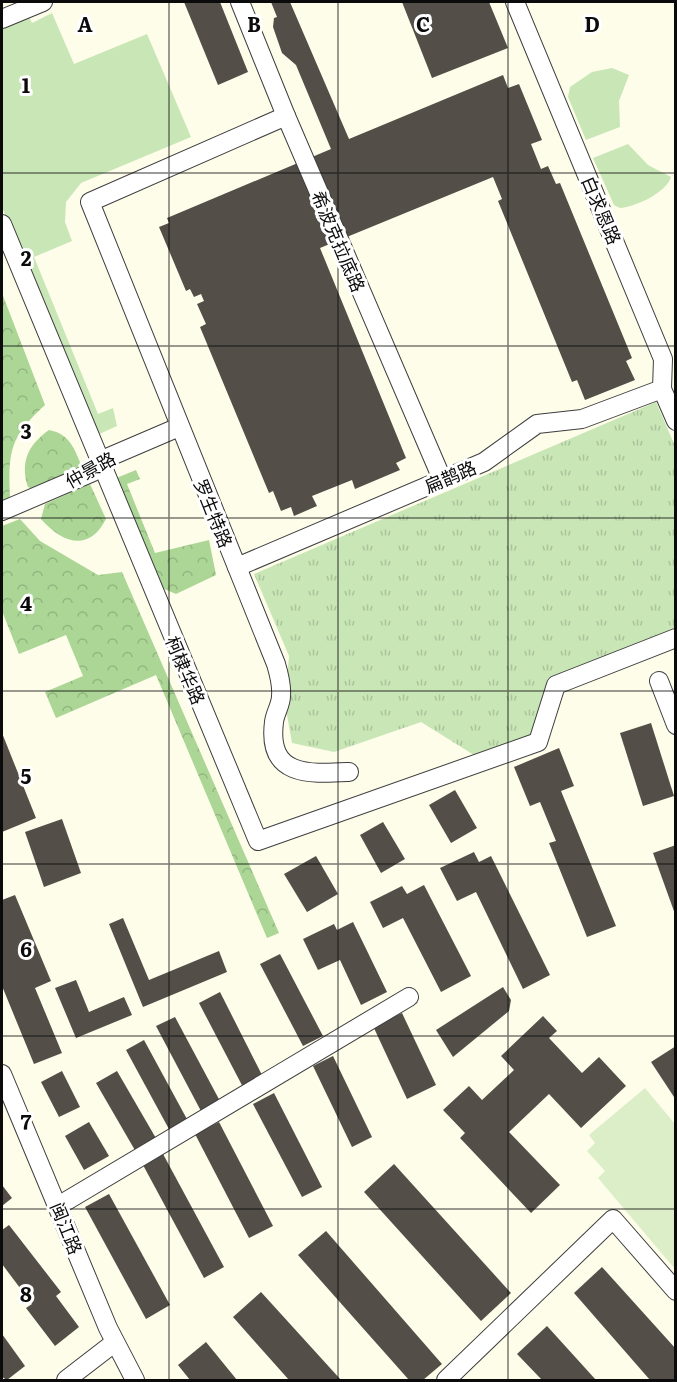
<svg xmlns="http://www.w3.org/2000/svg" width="677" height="1382" font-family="Literata,'Noto Sans SC',serif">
	<defs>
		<pattern id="forest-crowns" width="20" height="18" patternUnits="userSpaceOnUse" patternTransform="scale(1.5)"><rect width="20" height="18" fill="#abd696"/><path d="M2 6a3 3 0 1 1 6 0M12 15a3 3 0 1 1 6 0" fill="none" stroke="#92b680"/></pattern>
		<pattern id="park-tufts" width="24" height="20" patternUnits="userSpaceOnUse" patternTransform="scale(1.5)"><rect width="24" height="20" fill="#c9e6b6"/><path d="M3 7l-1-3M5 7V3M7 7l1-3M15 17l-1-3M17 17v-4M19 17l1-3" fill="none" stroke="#abc49b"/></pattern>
	</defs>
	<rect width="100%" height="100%" fill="#fefdea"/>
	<!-- grass -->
	<g fill="#c9e6b6">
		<polygon points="52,13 74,64 147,34 191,137 81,183 66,202 65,222 72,241 34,257 98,414 113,408 117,426 95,436 2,207 2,27 28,15 32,23"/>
		<polygon points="612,68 629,75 619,101 620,127 586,140 568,97 570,87 592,72"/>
		<path d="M628,144L648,165L671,177C666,193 635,207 620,208L614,205L593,158Z"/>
	</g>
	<!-- forest -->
	<g fill="url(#forest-crowns)">
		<path d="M2,293L45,405C10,437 8,451 10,497L2,501Z"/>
		<path d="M49,430C71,434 75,451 83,469L35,490L28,487C20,462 28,445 49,430Z"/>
		<polygon points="136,470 140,479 127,484 155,553 209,540 216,575 176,594 157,586 114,479"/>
		<path d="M90,484L106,519C89,552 63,544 41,519L45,504Z"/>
		<polygon points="20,519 40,541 98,575 122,572 279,933 267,938 156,675 56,718 45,692 83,676 66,635 19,654 2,611 2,526"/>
	</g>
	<!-- park -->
	<polygon fill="url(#park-tufts)" points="656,402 675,446 675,628 548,678 530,737 474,755 421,722 334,752 292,743 285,704 289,656 254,574"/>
	<!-- pitch -->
	<polygon fill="#dceec8" points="645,1088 675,1124 675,1269 598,1178 605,1171 587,1151 595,1143 589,1135"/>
	<!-- building -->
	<g fill="#534e48">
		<polygon points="184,2 220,2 248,72 218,85"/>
		<polygon points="271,2 290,2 349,139 503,75 508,88 519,84 542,140 531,144 541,169 548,166 556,184 560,183 632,358 626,361 635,380 585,400 577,380 572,382 498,201 502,199 493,177 320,248 406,458 396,463 400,470 355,489 352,480 312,496 317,506 294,516 291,507 281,511 273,491 269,493 200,327 206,324 197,304 204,301 201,294 194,297 190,289 186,291 159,227 169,223 167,218 331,149 296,65 282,53 273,27 274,18 277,17"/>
		<polygon points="402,2 489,2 508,48 432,78"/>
		<polygon points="651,723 674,796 643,806 620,733"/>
		<polygon points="2,733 36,818 2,832"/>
		<polygon points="559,748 574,786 561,791 616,926 587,937 549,843 556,841 540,802 530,806 514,767"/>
		<polygon points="455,790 477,828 451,843 429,805"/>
		<polygon points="62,819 81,873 44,887 25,832"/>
		<polygon points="383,822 405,859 381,873 360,835"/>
		<polygon points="676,845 676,914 675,914 653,853"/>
		<polygon points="474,852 479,862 491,856 550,975 523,989 476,892 457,901 440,868"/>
		<polygon points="316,856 338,894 307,912 284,874"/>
		<polygon points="424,885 471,976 441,992 403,918 383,928 370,902 402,886 407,894"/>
		<polygon points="15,895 51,981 35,988 62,1053 34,1064 2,986 2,900"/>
		<polygon points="123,918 149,980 219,951 227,972 143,1007 109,924"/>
		<polygon points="353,922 387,992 361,1005 340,960 318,970 303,939 334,924 337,930"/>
		<polygon points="280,954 323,1036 303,1046 260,964"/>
		<polygon points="76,980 89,1012 124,997 132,1015 76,1038 55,988"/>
		<polygon points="503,987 511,1000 509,1011 453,1057 436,1030"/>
		<polygon points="220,992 265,1081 245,1091 199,1003"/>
		<polygon points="402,1013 436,1085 407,1099 373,1026"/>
		<polygon points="543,1016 557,1031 549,1038 582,1073 599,1057 626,1086 581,1128 549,1094 509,1132 560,1185 531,1213 460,1138 465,1133 443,1110 469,1086 482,1100 514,1070 501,1056"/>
		<polygon points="175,1017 221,1103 202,1113 156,1026"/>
		<polygon points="144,1040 188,1121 170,1131 126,1050"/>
		<polygon points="676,1046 676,1100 651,1062"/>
		<polygon points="333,1056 372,1137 352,1147 313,1066"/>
		<polygon points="62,1071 80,1107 59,1117 41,1082"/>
		<polygon points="117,1071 157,1140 136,1152 96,1083"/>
		<polygon points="274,1093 322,1187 302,1197 253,1104"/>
		<polygon points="89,1122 109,1156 84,1170 65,1136"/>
		<polygon points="219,1122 273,1226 249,1238 195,1134"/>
		<polygon points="163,1154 224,1267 204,1278 143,1165"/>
		<polygon points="394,1164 511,1293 481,1321 364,1192"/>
		<polygon points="2,1185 12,1198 2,1206"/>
		<polygon points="109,1194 170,1305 146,1319 85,1207"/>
		<polygon points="9,1225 61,1292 56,1296 79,1327 55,1346 26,1308 32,1304 2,1264 2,1230"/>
		<polygon points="326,1231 442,1364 423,1380 409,1380 298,1255"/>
		<polygon points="602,1267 676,1349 676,1380 650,1380 574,1293"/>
		<polygon points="261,1292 341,1380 289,1380 233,1317"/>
		<polygon points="547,1326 596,1380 542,1380 517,1354"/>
		<polygon points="2,1334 25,1366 7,1380 2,1377"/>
		<polygon points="206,1342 237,1380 190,1380 178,1365"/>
	</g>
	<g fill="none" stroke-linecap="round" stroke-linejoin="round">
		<!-- minor casing -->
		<g stroke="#3e3e3e" stroke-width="20">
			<g id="minor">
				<polyline points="240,2 286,116 442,479"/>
				<polyline points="515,2 663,359 662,389 676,421"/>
				<polyline points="2,19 43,2"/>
				<path d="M286,116L90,202L276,664C279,674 282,685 281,696C281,705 275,713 274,722C267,777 309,774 349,772"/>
				<polyline points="2,224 258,841 538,742 556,685 676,638"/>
				<polyline points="2,511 93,472 109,457 179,427"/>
				<polyline points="237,567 484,462 537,424 582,419 662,389"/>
				<polyline points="659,681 676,725"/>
				<polyline points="2,1074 108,1328 135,1380"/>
				<polyline points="58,1206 409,997"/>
				<polyline points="66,1380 114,1343"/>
				<polyline points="446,1380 613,1219 676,1291"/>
			</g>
		</g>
		<!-- minor -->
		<use href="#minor" stroke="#fff" stroke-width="18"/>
	</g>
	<!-- grid -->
	<path fill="none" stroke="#0b0b0b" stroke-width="1.5" stroke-opacity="0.55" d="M169,2V1380M338,2V1380M508,2V1380M2,173H676M2,346H676M2,518H676M2,691H676M2,864H676M2,1036H676M2,1209H676"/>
	<g text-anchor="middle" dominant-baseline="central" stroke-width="6" stroke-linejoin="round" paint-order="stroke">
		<!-- street labels -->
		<g font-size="18" fill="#0b0b0b" stroke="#fff">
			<text transform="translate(602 210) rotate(67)">白求恩路</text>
			<text transform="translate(339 241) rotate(67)">希波克拉底路</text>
			<text transform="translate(90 469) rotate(-29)">仲景路</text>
			<text transform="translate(450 476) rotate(-23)">扁鹊路</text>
			<text transform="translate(214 513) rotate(68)">罗生特路</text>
			<text transform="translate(186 670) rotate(67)">柯棣华路</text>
			<text transform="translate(67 1228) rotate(68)">闽江路</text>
		</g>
	</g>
	<g font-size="20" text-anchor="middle" font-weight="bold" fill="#0b0b0b" stroke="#fff" stroke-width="6" stroke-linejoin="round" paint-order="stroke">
		<text x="85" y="32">A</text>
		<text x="254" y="32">B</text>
		<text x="423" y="32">C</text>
		<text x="592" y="32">D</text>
		<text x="26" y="93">1</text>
		<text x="26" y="266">2</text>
		<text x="26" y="439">3</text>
		<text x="26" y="611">4</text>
		<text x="26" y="784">5</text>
		<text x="26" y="957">6</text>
		<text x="26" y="1130">7</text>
		<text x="26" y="1302">8</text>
	</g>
	<!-- border -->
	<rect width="677" height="1382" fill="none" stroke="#0b0b0b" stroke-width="6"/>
</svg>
